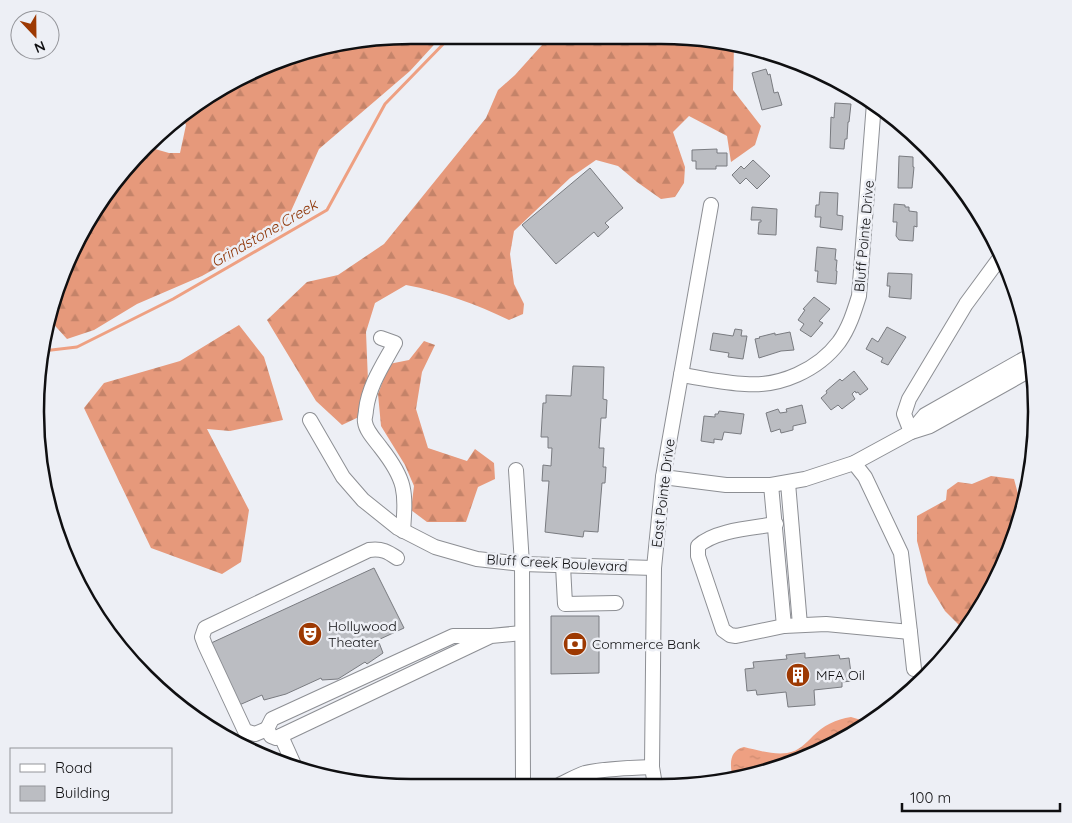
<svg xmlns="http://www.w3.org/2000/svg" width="1072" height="823" font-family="Quicksand,sans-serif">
	<defs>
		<pattern id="forest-firs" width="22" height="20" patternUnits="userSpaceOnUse" patternTransform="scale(1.25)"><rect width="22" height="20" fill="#e6997b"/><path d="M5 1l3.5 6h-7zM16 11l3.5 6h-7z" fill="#c48369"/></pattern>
		<pattern id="water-ripples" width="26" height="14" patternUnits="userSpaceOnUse" patternTransform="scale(1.25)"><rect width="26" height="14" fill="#eea082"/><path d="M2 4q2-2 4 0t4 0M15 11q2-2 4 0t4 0" fill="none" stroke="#cb896f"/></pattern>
	</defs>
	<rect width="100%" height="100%" fill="#edeff5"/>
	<!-- forest -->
	<g fill="url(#forest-firs)">
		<polygon points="411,35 443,35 410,71 319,149 282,231 202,276 137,304 94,330 67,339 47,317 85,224 125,171 155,149 169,153 180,153 186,125 182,117 223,86 314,48"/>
		<path d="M551,35L685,36L734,44L733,90L761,126L755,145L731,162L727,136L689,116L673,132L685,167L684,183L675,197L661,199L637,182L618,166L596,160L570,178L514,231L510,254L514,284L524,304L523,314L509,320C476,304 443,292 406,285L375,303L366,332L368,381L363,415L342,425L316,401L267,320L307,282L338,275L384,244L486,118L498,90L515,75Z"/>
		<polygon points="239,325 264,357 283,420 230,431 207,429 249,510 241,562 222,574 151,548 84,408 104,383 180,361"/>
		<polygon points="424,341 435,345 422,372 416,409 428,448 467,461 475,449 494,463 495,479 478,487 466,522 427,522 411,510 414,486 405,465 381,426 378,394 389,364 409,360"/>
		<polygon points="991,476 1014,479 1022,509 1008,556 973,621 965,631 945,611 928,583 917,541 917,516 946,500 947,490 958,482 972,484"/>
	</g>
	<!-- water -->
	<path fill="url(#water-ripples)" d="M851,717L871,723L782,768L733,779C730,766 728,751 744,747C757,750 773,755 787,753C799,751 805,744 813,736C823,726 836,719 851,717Z"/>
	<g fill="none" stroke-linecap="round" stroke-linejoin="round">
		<!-- stream -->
		<polyline stroke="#eea082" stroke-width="3" points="43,351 77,347 173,299 327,210 385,104 452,35"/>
	</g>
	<!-- building -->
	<g fill="#bbbdc2" stroke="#797b80">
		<polygon points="766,69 768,75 770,74 774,93 778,92 782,105 762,110 752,73"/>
		<polygon points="835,103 851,104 849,122 848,122 847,139 845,139 844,149 830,148 831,117 834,118"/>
		<polygon points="717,149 717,153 727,153 727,166 716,166 716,169 696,169 696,161 692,161 692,150"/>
		<polygon points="899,156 913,157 913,167 914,167 912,188 898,188"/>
		<polygon points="753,160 770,176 757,189 746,178 740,184 732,175 741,166 744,169"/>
		<polygon points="590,168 623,208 605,223 609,227 598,237 594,232 556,264 522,225"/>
		<polygon points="820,192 838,193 837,215 843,216 842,230 820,227 821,217 815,217 816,205 819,205"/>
		<polygon points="894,204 905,205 905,207 909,207 909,211 917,212 917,227 914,226 913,241 899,240 896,236 897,222 893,222"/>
		<polygon points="752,207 777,209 776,235 758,234 759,222 761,222 761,220 751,220"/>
		<polygon points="817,247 836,249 835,260 837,260 836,271 837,271 836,284 817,282 818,271 815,271"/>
		<polygon points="888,273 912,274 911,299 889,297 890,286 887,286"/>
		<polygon points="814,297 830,309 819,321 823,323 811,337 800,330 804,324 798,320 805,310 803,309"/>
		<polygon points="887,327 906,337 888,365 881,362 883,358 866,349 872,338 878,342"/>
		<polygon points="735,329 742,330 741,336 747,336 743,359 728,357 729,353 710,350 713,333 733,336"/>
		<polygon points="790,332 794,350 781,351 759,358 755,339 760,338 759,337 775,333 775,335"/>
		<polygon points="573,366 604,367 603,399 607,400 606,418 601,418 599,448 604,448 603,467 606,467 605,483 602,483 598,532 584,531 583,537 545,532 549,481 542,481 543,465 551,466 552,448 548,448 548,437 541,437 543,403 546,403 546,395 571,396"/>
		<polygon points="854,371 868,389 860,395 858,392 856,393 855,391 852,394 855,399 842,409 838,405 831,410 821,398 827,393 826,391 840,379 842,381"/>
		<polygon points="802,405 806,423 793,426 793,430 781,433 780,429 771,432 766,413 778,409 780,413 787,412 786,409"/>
		<polygon points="719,411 744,414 741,434 724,432 722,440 714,439 714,443 701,441 704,416 715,417 715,414 718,414"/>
		<polygon points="374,568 404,628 378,640 383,653 367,664 365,662 338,679 322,680 321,678 286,694 264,700 262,695 237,706 209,644"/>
		<polygon points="551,616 599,616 599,673 551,674"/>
		<polygon points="805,653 805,658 839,655 840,659 849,658 852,681 842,682 842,687 814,690 815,705 788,707 786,692 757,695 756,690 747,691 745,669 754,668 753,662 787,659 786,655"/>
	</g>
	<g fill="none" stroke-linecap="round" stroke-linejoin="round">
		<!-- minor casing -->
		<g stroke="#8d8f94" stroke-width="16">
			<g id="minor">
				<path d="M381,338L395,343C383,365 369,385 366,410C366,414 364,419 365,422C366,431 376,441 381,448C406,480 406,491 403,531"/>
				<path d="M681,375C702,378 724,383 745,384C780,387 818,370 839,342C849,328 854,312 859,296L874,103"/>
				<polyline points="310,420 343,477 363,500 398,528 435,547 477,559 522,564 654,568"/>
				<polyline points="911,432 904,414 909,399 966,304 1002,255"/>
				<polyline points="516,470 522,564 523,780 526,785"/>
				<polyline points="663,477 726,485 771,485 805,479 854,463 911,432 930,426 1030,370 1024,359 925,415 911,432"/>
				<polyline points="788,483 800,625"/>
				<polyline points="771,485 784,626"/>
				<path d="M776,524C753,528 715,530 698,546V556L723,630L730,635L736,636L784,626L826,624L910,632L901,553L865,477L854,463"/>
				<polyline points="563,566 565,604 616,603"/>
				<polyline points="910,632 914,669"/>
				<polyline points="491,636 453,636 272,719 267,729 271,736 276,738 491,636 522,633"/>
				<path d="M267,729L255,734L245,731L205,645L202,637L205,628L369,550C382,548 388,552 397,558"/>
				<polyline points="281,736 295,767"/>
				<path d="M559,785C568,781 576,776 585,773C607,768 630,768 652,767"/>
				<polyline points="655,785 652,767 654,568 663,477 711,205"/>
			</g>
		</g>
		<!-- minor -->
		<use href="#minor" stroke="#fff" stroke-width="14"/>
	</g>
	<!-- icons -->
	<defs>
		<g id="theatre-disc" transform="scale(1.25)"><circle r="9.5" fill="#9d3902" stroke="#edeff5"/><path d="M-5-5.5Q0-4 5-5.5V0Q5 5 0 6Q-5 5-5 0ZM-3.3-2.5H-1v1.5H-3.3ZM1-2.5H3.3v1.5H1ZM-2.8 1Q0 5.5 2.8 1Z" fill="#fff"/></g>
		<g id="bank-disc" transform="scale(1.25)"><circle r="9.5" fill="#9d3902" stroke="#edeff5"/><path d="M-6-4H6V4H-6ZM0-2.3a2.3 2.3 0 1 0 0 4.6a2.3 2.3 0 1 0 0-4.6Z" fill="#fff"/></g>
		<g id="building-disc" transform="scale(1.25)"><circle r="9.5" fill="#9d3902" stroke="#edeff5"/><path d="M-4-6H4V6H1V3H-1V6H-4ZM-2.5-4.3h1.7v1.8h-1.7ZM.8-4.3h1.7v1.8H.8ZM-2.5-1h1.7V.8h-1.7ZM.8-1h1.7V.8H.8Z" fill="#fff"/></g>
	</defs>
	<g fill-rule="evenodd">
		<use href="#theatre-disc" x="310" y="634"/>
		<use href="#bank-disc" x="575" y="644"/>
		<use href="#building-disc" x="798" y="675"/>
	</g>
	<g text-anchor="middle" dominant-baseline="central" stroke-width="5" stroke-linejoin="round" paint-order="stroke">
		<!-- street labels -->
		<g font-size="14" fill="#0f0f11" stroke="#edeff5">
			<text transform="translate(864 236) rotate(-85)">Bluff Pointe Drive</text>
			<text transform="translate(663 493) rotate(-83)">East Pointe Drive</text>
			<text transform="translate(557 563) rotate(3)">Bluff Creek Boulevard</text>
		</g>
		<!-- poi labels -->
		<g font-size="14" fill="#0f0f11" stroke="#edeff5" text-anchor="start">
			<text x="328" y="626">Hollywood<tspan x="328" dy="16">Theater</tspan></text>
			<text x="592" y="644">Commerce Bank</text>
			<text x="816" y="675">MFA Oil</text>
		</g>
		<!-- water labels -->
		<g font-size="15" font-style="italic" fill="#8e3506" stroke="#edeff5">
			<text transform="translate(264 233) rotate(-30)">Grindstone Creek</text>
		</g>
	</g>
	<!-- crop -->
	<path d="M0 0H1072V823H0ZM411 44H661A367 367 0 0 1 1028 411V412A367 367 0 0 1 661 779H411A367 367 0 0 1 44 412V411A367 367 0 0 1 411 44Z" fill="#edeff5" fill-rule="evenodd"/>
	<path fill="none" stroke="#0f0f11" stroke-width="2.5" d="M411 44H661A367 367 0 0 1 1028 411V412A367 367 0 0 1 661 779H411A367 367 0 0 1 44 412V411A367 367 0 0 1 411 44Z"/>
	<!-- legend -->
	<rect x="10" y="748" width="162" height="65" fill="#edeff5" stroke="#94959a"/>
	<rect x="20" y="764" width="25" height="8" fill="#ffffff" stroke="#94959a"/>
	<text x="55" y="773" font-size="15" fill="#0f0f11">Road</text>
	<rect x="20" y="786" width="25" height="15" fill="#bbbdc2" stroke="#94959a"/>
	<text x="55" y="798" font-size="15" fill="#0f0f11">Building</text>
	<!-- north arrow -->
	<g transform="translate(35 35) rotate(158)"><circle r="24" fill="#edeff5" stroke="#94959a"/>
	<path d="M0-4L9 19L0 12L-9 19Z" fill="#9d3902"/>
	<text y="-8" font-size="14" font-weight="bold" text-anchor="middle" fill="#0f0f11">N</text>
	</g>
	<!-- scale -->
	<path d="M902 803v8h158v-8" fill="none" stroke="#0f0f11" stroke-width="2.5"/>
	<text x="910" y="803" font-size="15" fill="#0f0f11" stroke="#edeff5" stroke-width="4" paint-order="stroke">100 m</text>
</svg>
